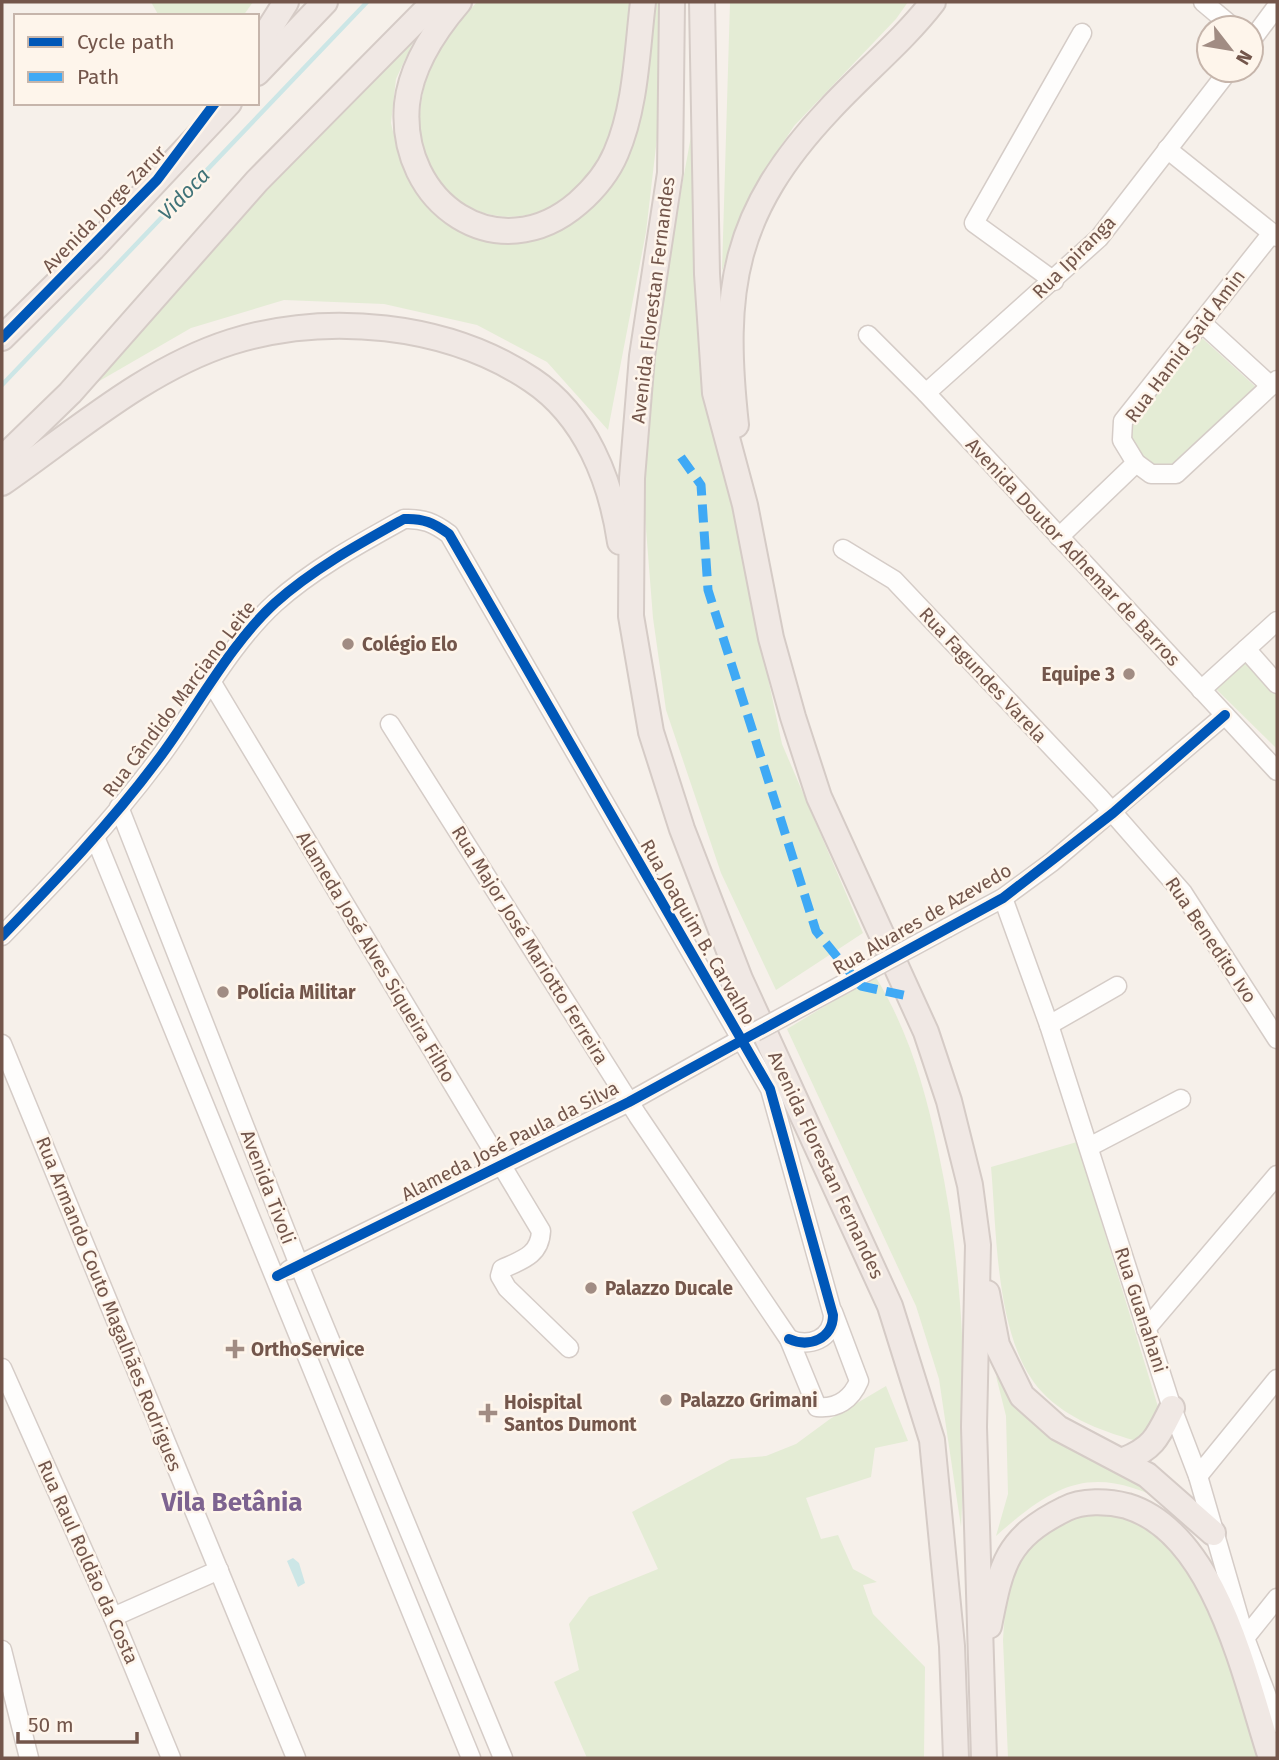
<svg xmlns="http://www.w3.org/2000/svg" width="1279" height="1760" font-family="'Fira Sans',sans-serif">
	<rect width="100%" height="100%" fill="#f6f0ea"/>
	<!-- green -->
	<g fill="#e4ecd5">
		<polygon points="151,2 253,2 243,16 159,16"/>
		<path d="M477,2H630C624,49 624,104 604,148C548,270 396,216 423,93C430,58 454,27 477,2Z"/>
		<polygon points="657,2 662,2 662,95 646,232 608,430 547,362 477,325 384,304 284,300 191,328 70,398 422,23 396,79 391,123 399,157 424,198 500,240 602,188 629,156 641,108"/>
		<polygon points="730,2 908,2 896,19 794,126 751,192 722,271"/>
		<polygon points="691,136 697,328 707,391 782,744 863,933 776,990 721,873 666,710 653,618 642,478 648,374"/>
		<polygon points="1202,338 1258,389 1174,469 1153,467 1140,458 1130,442 1131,423"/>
		<polygon points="1248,660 1277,694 1277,749 1216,689"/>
		<path d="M875,976C908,1029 925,1088 938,1150C965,1275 968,1400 961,1527L939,1379L916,1306L787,1029Z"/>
		<path d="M1077,1142L1163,1423L1141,1442C1106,1433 1067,1419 1042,1392C995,1342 997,1233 991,1167Z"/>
		<path d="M996,1376L1041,1421L1175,1506C1095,1464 1060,1479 996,1536L1008,1494L1006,1416Z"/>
		<polygon points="886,1386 908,1441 875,1448 871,1477 806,1498 821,1539 838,1535 853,1569 877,1582 863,1585 873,1614 925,1667 924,1758 587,1758 554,1682 579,1670 569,1624 589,1597 658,1569 632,1512 731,1459 766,1456 796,1444 830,1419"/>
		<polygon points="1108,1507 1170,1534 1220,1628 1257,1758 1008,1758 1003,1640 1007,1578 1043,1526"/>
	</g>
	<!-- water -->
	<polygon fill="#cce6e6" points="293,1558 299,1563 305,1583 298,1587 287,1561"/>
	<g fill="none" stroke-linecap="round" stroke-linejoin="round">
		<!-- stream -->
		<polyline stroke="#cce6e6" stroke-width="4.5" points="2,385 367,2"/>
		<!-- minor casing -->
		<g stroke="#d5ccc7" stroke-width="21">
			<g id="minor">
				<polyline points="1203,2 1234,28"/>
				<polyline points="1251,41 1277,6"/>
				<polyline points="1167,149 1277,237"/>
				<polyline points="1272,233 1123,421 1122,440 1136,463 1151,474 1176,474 1277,380"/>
				<polyline points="1054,281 974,223 1082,33"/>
				<polyline points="1201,322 1271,386"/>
				<polyline points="868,335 926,393 1277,771"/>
				<polyline points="926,393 1099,238 1229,70"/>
				<polyline points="1059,537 1136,463"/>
				<polyline points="843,549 894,580 1100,798 1183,893 1277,1039"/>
				<polyline points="1246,649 1277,684"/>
				<path d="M212,683L541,1231C540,1255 522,1260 502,1269L500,1276L507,1288L569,1348"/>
				<polyline points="1201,690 1277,621"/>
				<path d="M390,724L638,1116L789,1339L817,1407C837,1409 851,1400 859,1381L833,1312"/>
				<polyline points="119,807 299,1265 503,1758"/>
				<polyline points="95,837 471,1758"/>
				<polyline points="1003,898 1049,1025 1172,1408 1198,1476 1245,1638 1277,1723"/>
				<polyline points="947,928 1003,898 1052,862 1225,715"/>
				<path d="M2,936C56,880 110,824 157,761C195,711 229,645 275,603C313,569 359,544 404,519C423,518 434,523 449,534L770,1089L833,1315C833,1339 809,1348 789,1339"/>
				<polyline points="1049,1025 1117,986"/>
				<polyline points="2,1044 296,1758"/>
				<polyline points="1089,1147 1181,1099"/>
				<polyline points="289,1270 629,1102 750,1034"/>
				<polyline points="1146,1329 1277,1175"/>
				<polyline points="2,1368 113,1617 171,1758"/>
				<polyline points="1198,1476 1277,1379"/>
				<polyline points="113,1617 219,1570"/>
				<polyline points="1245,1638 1277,1598"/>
				<polyline points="2,1650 29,1758"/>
			</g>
		</g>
		<!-- highway casing -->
		<g stroke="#d5cbc6" stroke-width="28">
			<g id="highway">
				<path d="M459,2C435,30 411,66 407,104C398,203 498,272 578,203C594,189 608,172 616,153C636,107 637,51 643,2"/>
				<polyline points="672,2 670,173 642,356 632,478 631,616 651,732 682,829 740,979 890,1306 932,1440 952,1646 956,1758"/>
				<polyline points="702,2 707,274 715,393 745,505 771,638 793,717 819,797 926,1032 949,1101 970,1185 978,1245 974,1427 984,1758"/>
				<polyline points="257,48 286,2"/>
				<polyline points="257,73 325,2"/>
				<polyline points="2,338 93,248 229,103"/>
				<path d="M736,425C721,289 733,212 829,110C863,73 903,41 933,2"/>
				<polyline points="2,459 70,393 257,181 434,2"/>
				<path d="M2,483C74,433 146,369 231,342C327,312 447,323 532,380C586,416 611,481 620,542"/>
				<polyline points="987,1293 997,1345 1022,1396 1058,1428 1147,1475 1213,1533"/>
				<path d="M1124,1460C1154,1448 1158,1436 1172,1408"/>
				<path d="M989,1626C1001,1565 1006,1538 1065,1509C1082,1500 1108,1501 1127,1506C1216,1533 1245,1679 1271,1758"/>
			</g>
		</g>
		<!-- minor -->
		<use href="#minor" stroke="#fefdfc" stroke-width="18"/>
		<!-- highway -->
		<use href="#highway" stroke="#f0e8e4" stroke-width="24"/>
		<!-- minor-bridge casing -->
		<g stroke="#d5ccc7" stroke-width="21" stroke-linecap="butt">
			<polyline id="minor-bridge" points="755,1032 947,928"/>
		</g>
		<!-- minor-bridge -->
		<use href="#minor-bridge" stroke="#fefdfc" stroke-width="18"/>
		<!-- quiet -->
		<polyline stroke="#3fa9f5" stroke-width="9" stroke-dasharray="18 9" stroke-linecap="butt" points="681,457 701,485 708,590 816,931 861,986 912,997"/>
		<!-- cycleway casing -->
		<g stroke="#fef5eb" stroke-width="15">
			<g id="cycleway">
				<polyline points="2,338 157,180 215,103"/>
				<path d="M2,936C56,880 110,824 157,761C195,711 229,645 275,603C313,569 359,544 404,519C423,518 434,523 449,534L770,1089L833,1315C833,1339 809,1348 789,1339"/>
				<polyline points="277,1276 629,1102 1003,898 1113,813 1225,715"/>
			</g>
		</g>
		<!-- cycleway -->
		<use href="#cycleway" stroke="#0057b8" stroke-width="10"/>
	</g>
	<!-- markers -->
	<g fill="#a18c83" stroke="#fef5eb" stroke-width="2.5">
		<circle cx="348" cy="644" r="7"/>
		<circle cx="1129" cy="674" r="7"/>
		<circle cx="223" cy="992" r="7"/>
		<circle cx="591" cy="1288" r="7"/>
		<path d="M231.5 1338.5h7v7h7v7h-7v7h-7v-7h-7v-7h7z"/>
		<circle cx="666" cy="1400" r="7"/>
		<path d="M484.5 1402.5h7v7h7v7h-7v7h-7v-7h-7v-7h7z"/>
	</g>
	<g text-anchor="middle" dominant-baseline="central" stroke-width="5" stroke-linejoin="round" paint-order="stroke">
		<!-- street labels -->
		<g font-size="19" fill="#73564b" stroke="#fef5eb">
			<text transform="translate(104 209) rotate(-46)">Avenida Jorge Zarur</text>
			<text transform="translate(1074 257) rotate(-45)">Rua Ipiranga</text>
			<text transform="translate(653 300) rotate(-83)">Avenida Florestan Fernandes</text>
			<text transform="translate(1185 346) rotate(-53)">Rua Hamid Said Amin</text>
			<text transform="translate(1073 552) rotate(47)">Avenida Doutor Adhemar de Barros</text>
			<text transform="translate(983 675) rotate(47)">Rua Fagundes Varela</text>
			<text transform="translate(179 699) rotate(-53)">Rua Cândido Marciano Leite</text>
			<text transform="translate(922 919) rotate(-30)">Rua Alvares de Azevedo</text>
			<text transform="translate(698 932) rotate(60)">Rua Joaquim B. Carvalho</text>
			<text transform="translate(1211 940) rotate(56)">Rua Benedito Ivo</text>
			<text transform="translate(530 945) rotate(58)">Rua Major José Mariotto Ferreira</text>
			<text transform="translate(376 957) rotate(59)">Alameda José Alves Siqueira Filho</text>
			<text transform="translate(510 1141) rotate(-27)">Alameda José Paula da Silva</text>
			<text transform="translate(826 1165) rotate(65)">Avenida Florestan Fernandes</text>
			<text transform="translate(268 1187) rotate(69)">Avenida Tivoli</text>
			<text transform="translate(109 1304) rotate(68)">Rua Armando Couto Magalhães Rodrigues</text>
			<text transform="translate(1141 1310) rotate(72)">Rua Guanahani</text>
			<text transform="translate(88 1562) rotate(66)">Rua Raul Roldão da Costa</text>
		</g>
		<!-- poi labels -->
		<g font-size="19" font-weight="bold" fill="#73564b" stroke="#fef5eb" text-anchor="start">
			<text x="362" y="644">Colégio Elo</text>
			<text x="1115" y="674" text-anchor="end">Equipe 3</text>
			<text x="237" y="992">Polícia Militar</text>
			<text x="605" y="1288">Palazzo Ducale</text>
			<text x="251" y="1349">OrthoService</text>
			<text x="680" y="1400">Palazzo Grimani</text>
			<text x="504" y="1402">Hoispital<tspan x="504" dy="22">Santos Dumont</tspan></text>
		</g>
		<!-- water labels -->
		<g font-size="21" font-style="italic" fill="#407378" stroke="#fef5eb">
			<text transform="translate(184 194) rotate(-46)">Vidoca</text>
		</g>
		<!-- district labels -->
		<g font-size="26" font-weight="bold" fill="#7d6390" stroke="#fef5eb">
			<text x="232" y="1502">Vila Betânia</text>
		</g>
	</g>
	<!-- border -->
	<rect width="1279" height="1760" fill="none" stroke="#73564b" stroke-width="7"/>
	<!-- legend -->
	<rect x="14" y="14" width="245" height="91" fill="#fef5eb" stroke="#c6b5ab" stroke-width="2"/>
	<rect x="28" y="37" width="35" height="10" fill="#0057b8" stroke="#c6b5ab" stroke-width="2"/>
	<text x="77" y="49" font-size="21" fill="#73564b">Cycle path</text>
	<rect x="28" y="72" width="35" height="10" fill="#3fa9f5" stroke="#c6b5ab" stroke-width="2"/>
	<text x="77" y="84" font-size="21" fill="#73564b">Path</text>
	<!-- north arrow -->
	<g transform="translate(1230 49) rotate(121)"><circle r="33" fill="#fef5eb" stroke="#c6b5ab" stroke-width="2"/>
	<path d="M0-5L12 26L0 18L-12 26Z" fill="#a18c83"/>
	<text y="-10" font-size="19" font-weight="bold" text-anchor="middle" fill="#73564b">N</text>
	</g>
	<!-- scale -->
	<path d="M18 1732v10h119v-10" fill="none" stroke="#73564b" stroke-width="3.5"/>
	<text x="28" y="1732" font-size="21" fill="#73564b" stroke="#fef5eb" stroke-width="5" paint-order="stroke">50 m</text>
</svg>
